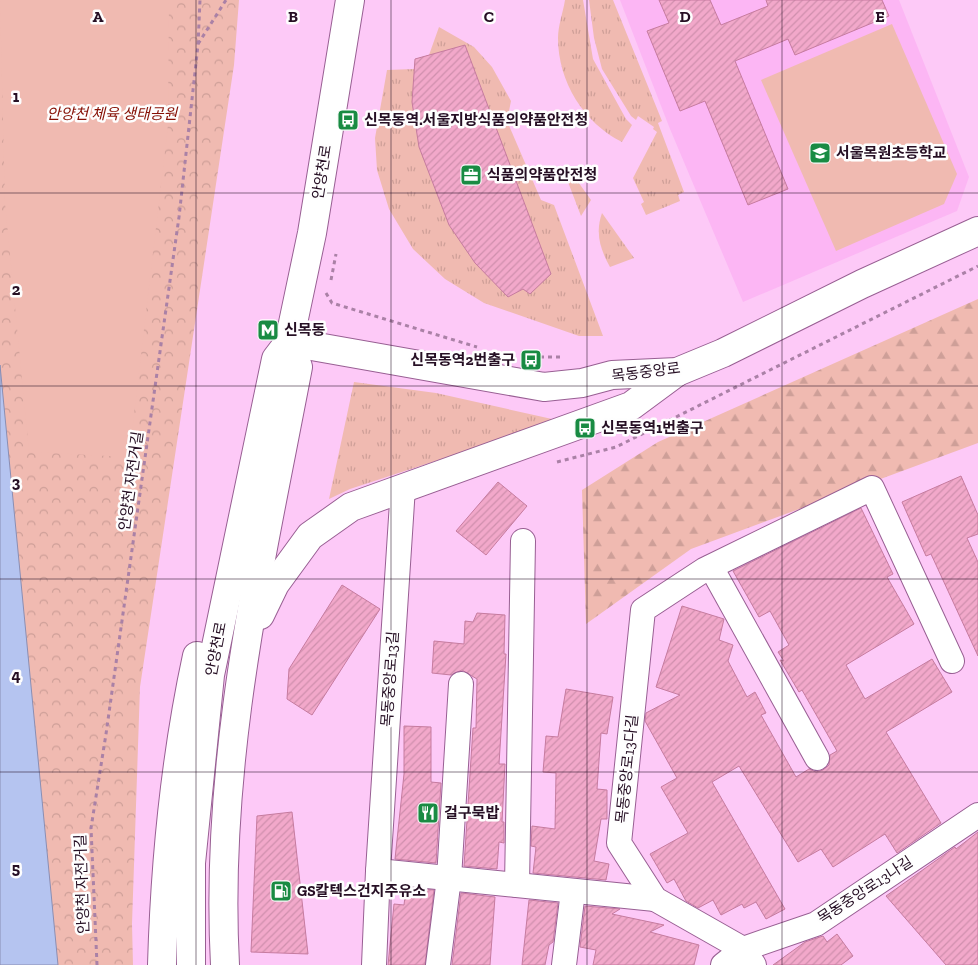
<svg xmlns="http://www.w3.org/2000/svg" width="978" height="965" font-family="'Zilla Slab','Noto Sans KR',serif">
	<defs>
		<pattern id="grass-tufts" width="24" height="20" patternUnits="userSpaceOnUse" patternTransform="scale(1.25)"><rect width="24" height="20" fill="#f0bab1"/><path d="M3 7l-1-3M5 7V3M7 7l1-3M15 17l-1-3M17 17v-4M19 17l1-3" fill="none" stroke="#ce9f98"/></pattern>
		<pattern id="forest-firs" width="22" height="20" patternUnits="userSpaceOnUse" patternTransform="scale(1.25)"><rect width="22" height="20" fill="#f0bab1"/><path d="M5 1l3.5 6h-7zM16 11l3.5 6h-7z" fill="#ce9f98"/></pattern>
		<pattern id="park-crowns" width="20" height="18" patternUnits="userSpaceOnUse" patternTransform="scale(1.25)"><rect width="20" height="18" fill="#f0bab1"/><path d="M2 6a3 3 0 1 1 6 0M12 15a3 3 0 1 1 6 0" fill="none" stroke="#ce9f98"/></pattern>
		<pattern id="building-hatch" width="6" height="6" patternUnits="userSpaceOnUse" patternTransform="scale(1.25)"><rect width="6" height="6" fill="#f2a8ca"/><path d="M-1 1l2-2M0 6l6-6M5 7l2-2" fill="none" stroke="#cf8fad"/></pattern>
	</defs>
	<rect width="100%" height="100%" fill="#fdc9f7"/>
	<!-- built -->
	<polygon fill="#fcb6f4" points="620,0 899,0 969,177 957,211 743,302 670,129"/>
	<!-- grass -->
	<g fill="url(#grass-tufts)">
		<path d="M565,0H583L593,59L626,119L632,125L622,142C584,123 558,82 558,38C558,25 563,13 565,0Z"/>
		<polygon points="589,0 613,0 662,121 658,123 684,192 678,195 680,201 646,215 641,204 644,202 633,178 657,132 653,129 654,127 638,116 636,120 631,116 602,69 594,38"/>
		<polygon points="439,27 474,47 492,67 511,101 507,121 541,200 554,205 603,336 579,336 484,303 445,279 413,249 389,209 377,170 375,138 387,70 414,69 415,59 429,55"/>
		<polygon points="566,165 591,200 581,216 563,169"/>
		<path d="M602,213L634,258L610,267C600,249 595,233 602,213Z"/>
		<polygon points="354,382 436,393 552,419 530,430 350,489 329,499"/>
	</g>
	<!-- forest -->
	<polygon fill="url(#forest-firs)" points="978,299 978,443 691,549 586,624 582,490 658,442"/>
	<!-- park -->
	<polygon fill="url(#park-crowns)" points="0,0 239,0 234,65 140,687 132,924 133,965 0,965"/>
	<!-- pitch -->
	<g fill="#f0bab1">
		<polygon points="0,0 169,0 168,125 129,457 29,452 5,203"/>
		<polygon points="892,24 957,174 944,204 836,251 761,80"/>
	</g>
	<!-- water -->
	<polygon fill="#b5c4f0" stroke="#8a8eb3" points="0,365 58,965 0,965"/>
	<!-- building -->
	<g fill="url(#building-hatch)" stroke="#c67b9f">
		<polygon points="659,0 710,0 721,25 768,6 766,0 882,0 889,16 795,55 788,39 735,61 788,189 748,205 705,101 680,111 647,31 669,23"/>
		<polygon points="465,45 551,274 530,294 523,289 508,297 475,263 449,225 419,147 412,102 415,59"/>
		<polygon points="961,476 978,515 978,534 967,538 978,562 978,656 931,554 926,556 902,502"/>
		<polygon points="498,482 527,506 486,555 456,531"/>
		<polygon points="861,508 893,574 887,577 914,624 846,665 865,699 932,659 952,692 886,732 941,823 897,853 885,834 833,867 821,849 798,862 739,766 712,782 785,909 766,919 756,902 744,908 742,904 721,915 713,900 698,908 686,901 674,879 667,883 650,854 688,833 661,787 677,778 645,721 646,713 680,695 656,687 682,606 724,619 719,640 733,645 728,661 747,697 755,692 766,713 761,715 796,777 809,769 816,772 823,770 829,765 830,755 837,751 802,690 799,692 780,660 784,661 778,652 789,645 770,611 759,617 733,571"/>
		<polygon points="342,585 380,609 312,715 287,699 289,669"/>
		<polygon points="477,613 505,615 504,654 506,654 499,764 505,764 502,822 504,822 504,843 499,842 497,869 464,866 473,728 476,728 477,679 462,670 451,675 432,673 434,641 464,644 465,621 473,622"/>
		<polygon points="566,689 613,697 607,734 601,733 597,789 607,790 607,819 601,819 594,861 609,864 606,880 533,873 536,847 531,846 532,826 555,829 556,773 543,772 546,736 558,737"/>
		<polygon points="404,726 431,727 431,782 441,783 436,863 395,859 404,774"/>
		<polygon points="292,812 308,954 251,952 257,816"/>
		<polygon points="978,832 978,965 946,965 886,896 955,847 956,849"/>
		<polygon points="406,888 434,890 425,965 388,965 394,904 404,905"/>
		<polygon points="461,893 495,897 490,965 452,965"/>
		<polygon points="529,900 558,903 553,942 549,945 545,965 522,965"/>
		<polygon points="585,906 620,909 612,914 664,925 650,932 699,945 694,965 593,965 596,950 580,947"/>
		<polygon points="837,934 853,956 841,965 773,965 805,942 823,936 827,942"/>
	</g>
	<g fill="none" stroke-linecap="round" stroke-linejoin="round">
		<!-- minor casing -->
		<g stroke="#985f93" stroke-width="26">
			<g id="minor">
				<polyline points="711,567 817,758"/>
				<polyline points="378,871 655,899"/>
				<polyline points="517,885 523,541"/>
				<polyline points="374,965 378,871 403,487"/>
				<polyline points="438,965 449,878 461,684"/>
				<polyline points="564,965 573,891"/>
				<polyline points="723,965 743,949 816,924 978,815"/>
				<polyline points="754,965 743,949 655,899 619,843 643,610 704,570 872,488 952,661"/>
			</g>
		</g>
		<!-- major casing -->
		<g stroke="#985f93" stroke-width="30">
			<g id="major">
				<polyline points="289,342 544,387 582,383 612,375 677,372 723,353 862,284 978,231"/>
				<polyline points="260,615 275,584 310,536 351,507 631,406 677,372"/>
				<path d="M162,965C165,861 175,758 197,656"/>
				<polyline points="191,965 191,863 210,675 276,359 289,342 312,233 350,0"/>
				<path d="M225,965C214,760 260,567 298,367L289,342"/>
			</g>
		</g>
		<!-- path -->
		<g stroke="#aa81a6" stroke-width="3" stroke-dasharray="4 4" stroke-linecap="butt">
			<polyline points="198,44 226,0"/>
			<polyline points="331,280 336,254"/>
			<polyline points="326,293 332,303 477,347"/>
			<polyline points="532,357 563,357"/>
			<polyline points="557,462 616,447 978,266"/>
			<polyline points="97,965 91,828 106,734 179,217 198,45 200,0"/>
		</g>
		<!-- minor -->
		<use href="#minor" stroke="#fff" stroke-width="24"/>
		<!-- major -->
		<use href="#major" stroke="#fff" stroke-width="28"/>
	</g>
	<!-- grid -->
	<path fill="none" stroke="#260f24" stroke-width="1" stroke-opacity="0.55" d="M196,0V965M391,0V965M587,0V965M782,0V965M0,193H978M0,386H978M0,579H978M0,772H978"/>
	<!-- icons -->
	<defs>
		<g id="bus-square" transform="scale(1.125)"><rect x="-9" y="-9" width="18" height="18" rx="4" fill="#198b43" stroke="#fefefe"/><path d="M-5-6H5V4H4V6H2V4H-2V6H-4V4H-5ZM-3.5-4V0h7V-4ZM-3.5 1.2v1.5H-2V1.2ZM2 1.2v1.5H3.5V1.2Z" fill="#fff"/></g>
		<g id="school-square" transform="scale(1.125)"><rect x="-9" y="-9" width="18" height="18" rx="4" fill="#198b43" stroke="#fefefe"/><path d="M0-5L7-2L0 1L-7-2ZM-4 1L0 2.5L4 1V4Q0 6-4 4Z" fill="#fff"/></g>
		<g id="office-square" transform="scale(1.125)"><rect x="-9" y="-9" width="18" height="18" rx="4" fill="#198b43" stroke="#fefefe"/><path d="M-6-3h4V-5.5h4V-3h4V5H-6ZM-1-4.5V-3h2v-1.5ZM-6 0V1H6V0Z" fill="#fff"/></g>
		<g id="metro-square" transform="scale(1.125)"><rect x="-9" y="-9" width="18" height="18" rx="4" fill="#198b43" stroke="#fefefe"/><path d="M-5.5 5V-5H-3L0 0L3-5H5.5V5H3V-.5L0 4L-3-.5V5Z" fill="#fff"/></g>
		<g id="restaurant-square" transform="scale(1.125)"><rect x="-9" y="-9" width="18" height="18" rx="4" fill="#198b43" stroke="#fefefe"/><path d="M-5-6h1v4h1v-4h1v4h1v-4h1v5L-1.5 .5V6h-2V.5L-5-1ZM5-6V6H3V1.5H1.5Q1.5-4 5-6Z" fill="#fff"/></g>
		<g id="fuel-square" transform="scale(1.125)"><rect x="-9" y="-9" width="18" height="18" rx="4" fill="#198b43" stroke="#fefefe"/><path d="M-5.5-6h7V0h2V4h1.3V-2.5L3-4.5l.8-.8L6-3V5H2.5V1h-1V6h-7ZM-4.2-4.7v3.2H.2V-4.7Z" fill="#fff"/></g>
	</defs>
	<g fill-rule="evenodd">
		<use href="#bus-square" x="348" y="120"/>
		<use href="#school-square" x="820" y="153"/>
		<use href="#office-square" x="471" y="175"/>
		<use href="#metro-square" x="268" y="330"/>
		<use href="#bus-square" x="531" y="360"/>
		<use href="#bus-square" x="585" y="428"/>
		<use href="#restaurant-square" x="428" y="813"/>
		<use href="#fuel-square" x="281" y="891"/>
	</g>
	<g text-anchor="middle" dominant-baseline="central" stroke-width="5" stroke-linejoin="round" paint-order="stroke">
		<!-- park labels -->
		<g font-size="15" font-style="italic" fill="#861005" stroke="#fefefe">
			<text x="112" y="114">안양천 체육 생태공원</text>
		</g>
		<!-- poi labels -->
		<g font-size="15" font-weight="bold" fill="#260f24" stroke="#fefefe" text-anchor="start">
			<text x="364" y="120">신목동역.서울지방식품의약품안전청</text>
			<text x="836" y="153">서울목원초등학교</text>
			<text x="487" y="175">식품의약품안전청</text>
			<text x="284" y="330">신목동</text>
			<text x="515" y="360" text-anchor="end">신목동역2번출구</text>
			<text x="601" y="428">신목동역1번출구</text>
			<text x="444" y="813">걸구묵밥</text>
			<text x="297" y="891">GS칼텍스건지주유소</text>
		</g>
		<!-- street labels -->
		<g font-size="15" fill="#260f24" stroke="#fefefe">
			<text transform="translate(322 172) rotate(-81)">안양천로</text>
			<text transform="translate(646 372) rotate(-7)">목동중앙로</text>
			<text transform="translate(131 481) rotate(-82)">안양천 자전거길</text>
			<text transform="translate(216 649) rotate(-79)">안양천로</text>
			<text transform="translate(390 679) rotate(-86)">목동중앙로13길</text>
			<text transform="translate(627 769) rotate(-84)">목동중앙로13다길</text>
			<text transform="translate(82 884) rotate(-92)">안양천 자전거길</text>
			<text transform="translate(865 890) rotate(-33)">목동중앙로13나길</text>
		</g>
	</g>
	<g font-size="16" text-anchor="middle" font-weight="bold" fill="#260f24" stroke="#fefefe" stroke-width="5" stroke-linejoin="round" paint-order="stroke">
		<text x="98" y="22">A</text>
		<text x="293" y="22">B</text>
		<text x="489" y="22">C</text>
		<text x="685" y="22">D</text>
		<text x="880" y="22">E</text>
		<text x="16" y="102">1</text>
		<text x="16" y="295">2</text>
		<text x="16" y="488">3</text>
		<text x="16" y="681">4</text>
		<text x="16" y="874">5</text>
	</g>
</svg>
